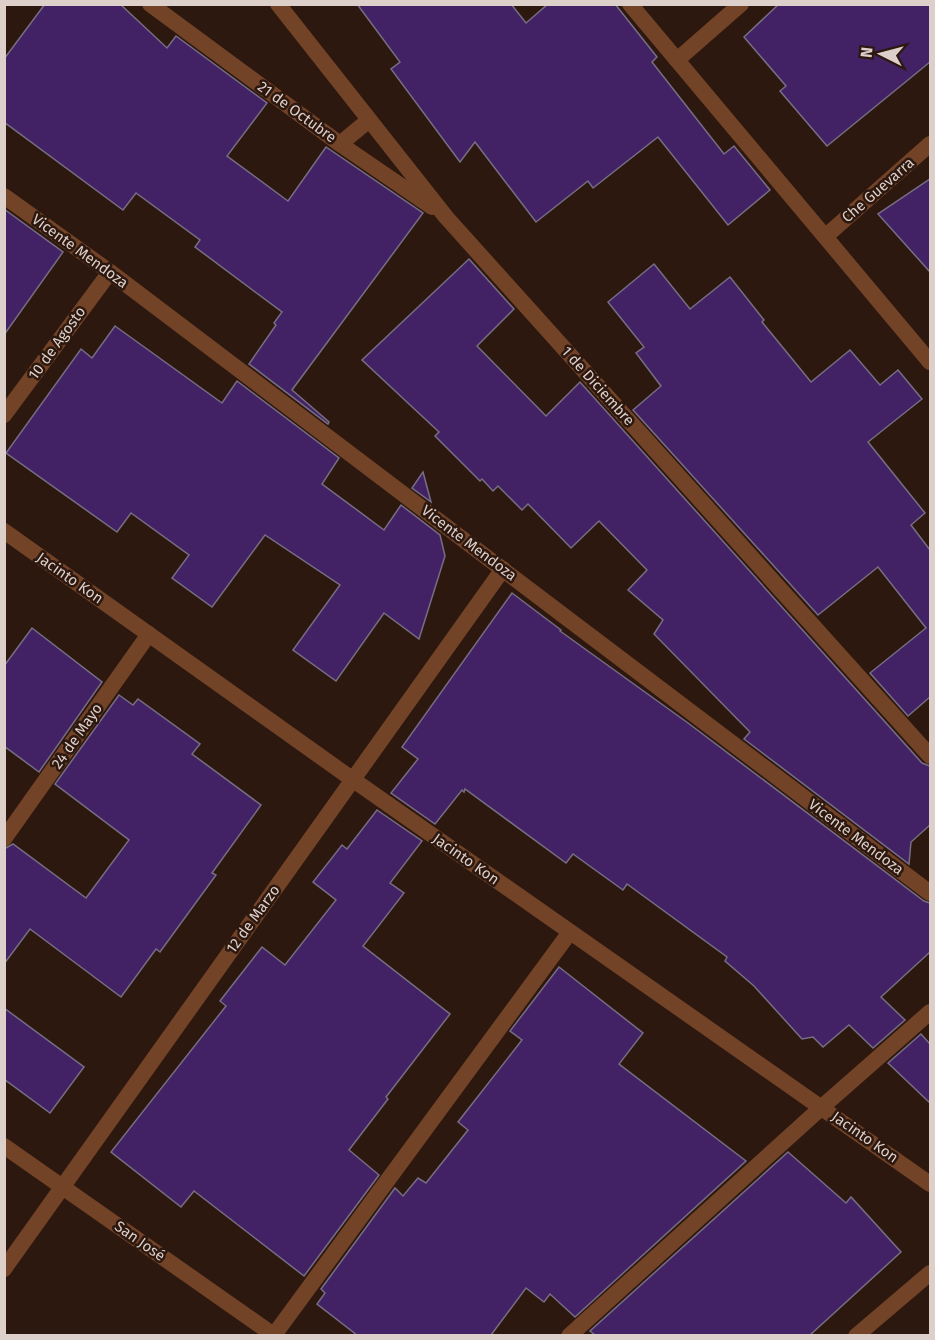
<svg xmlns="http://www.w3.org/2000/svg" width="935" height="1340" font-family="'Fira Sans',sans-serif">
	<rect width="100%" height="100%" fill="#2c180f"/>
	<!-- building -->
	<g fill="#422264" stroke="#776e84" stroke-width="1.5">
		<polygon points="45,4 120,4 167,48 176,36 267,103 227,156 288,201 326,147 423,213 292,390 329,422 328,424 249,364 276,325 274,323 282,312 195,247 200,240 136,193 123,210 4,122 4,59"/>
		<polygon points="357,4 511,4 526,23 548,4 615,4 657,57 652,62 724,154 734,146 770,190 728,225 658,137 593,188 588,181 536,222 475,142 460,162 391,69 400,62"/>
		<polygon points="779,4 930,4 930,62 827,146 780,91 786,86 744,37"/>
		<polygon points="930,179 930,272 878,214"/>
		<polygon points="4,209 63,252 4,335"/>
		<polygon points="469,259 514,309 477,346 546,416 580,382 922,763 930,766 930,825 911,842 909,864 744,739 750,732 654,634 663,620 628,590 647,570 599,521 571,548 528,504 522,510 498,486 493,491 482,479 480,481 435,436 439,432 362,360"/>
		<polygon points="654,264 690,309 730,277 764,320 762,322 811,382 850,350 880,385 898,370 922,399 868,442 925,513 911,525 930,550 930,697 908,716 870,673 926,628 878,567 818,615 633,410 661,386 636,353 644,347 608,302"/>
		<polygon points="115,326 222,403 237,381 339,458 322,484 384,530 401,505 440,535 445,556 419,639 384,613 336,681 293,650 340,585 265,535 212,607 172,578 189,555 131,513 117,532 6,453 81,349 92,358"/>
		<polygon points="423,472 431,502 412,488"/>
		<polygon points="512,593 561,630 560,631 688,723 924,901 930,903 930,952 881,997 905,1020 873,1048 849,1025 823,1047 813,1037 802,1039 754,986 725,961 727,957 627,884 623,890 573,854 566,863 465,789 464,792 462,790 435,824 391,793 418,759 402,747"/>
		<polygon points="32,628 102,682 39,772 4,746 4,666"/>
		<polygon points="119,695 133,705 138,699 200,744 192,754 261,805 212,873 216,875 160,952 156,949 121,997 30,929 4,964 4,849 13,844 86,898 129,840 55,784"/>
		<polygon points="377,810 422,841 390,883 404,893 363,946 450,1014 386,1097 388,1099 349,1150 379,1175 304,1276 194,1191 181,1207 111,1152 226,1006 220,1001 262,947 285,965 336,900 313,882 342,845 347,849"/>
		<polygon points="559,967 643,1033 619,1064 746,1161 575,1317 550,1294 544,1302 526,1288 491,1335 357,1335 317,1304 325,1293 321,1289 395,1188 403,1196 418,1178 426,1183 468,1130 458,1122 522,1040 510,1031"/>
		<polygon points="4,1008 84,1067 50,1113 4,1079"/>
		<polygon points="921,1034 930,1044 930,1103 888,1063"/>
		<polygon points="788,1152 846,1203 851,1197 901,1252 810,1335 595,1335 590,1331"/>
	</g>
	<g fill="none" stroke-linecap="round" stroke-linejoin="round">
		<!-- minor -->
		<g stroke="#734328" stroke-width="16">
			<polyline points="150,4 340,144 432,207"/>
			<polyline points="278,4 446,217 930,756"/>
			<polyline points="630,4 930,362"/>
			<polyline points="677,60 741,4"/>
			<polyline points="340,144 369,120"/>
			<polyline points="4,196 110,272 930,893"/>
			<polyline points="826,236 930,144"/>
			<polyline points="4,415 110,272"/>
			<polyline points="4,531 352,779 930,1184"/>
			<polyline points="4,839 149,634"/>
			<polyline points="4,1146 275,1336"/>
			<polyline points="4,1269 503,569"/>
			<polyline points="274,1335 570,932"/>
			<polyline points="569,1336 822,1107 930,1012"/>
			<polyline points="856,1336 930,1273"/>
		</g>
	</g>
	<g text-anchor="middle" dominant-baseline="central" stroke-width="5" stroke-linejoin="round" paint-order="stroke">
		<!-- street labels -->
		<g font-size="15" fill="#ddcfc9" stroke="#2c180f">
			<text transform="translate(297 112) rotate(36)">21 de Octubre</text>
			<text transform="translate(878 190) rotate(-41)">Che Guevarra</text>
			<text transform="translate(80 251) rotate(36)">Vicente Mendoza</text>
			<text transform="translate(57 343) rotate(-54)">10 de Agosto</text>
			<text transform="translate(598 386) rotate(48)">1 de Diciembre</text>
			<text transform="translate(469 543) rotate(37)">Vicente Mendoza</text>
			<text transform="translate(70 578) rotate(35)">Jacinto Kon</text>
			<text transform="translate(77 736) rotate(-55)">24 de Mayo</text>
			<text transform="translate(856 837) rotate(37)">Vicente Mendoza</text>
			<text transform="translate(466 859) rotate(35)">Jacinto Kon</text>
			<text transform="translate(253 919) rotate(-54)">12 de Marzo</text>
			<text transform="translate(865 1137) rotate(35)">Jacinto Kon</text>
			<text transform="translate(140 1241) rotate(35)">San José</text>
		</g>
	</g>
	<!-- border -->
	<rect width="935" height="1340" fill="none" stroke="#ddcfc9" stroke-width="12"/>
	<!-- north arrow -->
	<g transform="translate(881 54) rotate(276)" stroke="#2c180f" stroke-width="4.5" paint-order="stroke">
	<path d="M0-4.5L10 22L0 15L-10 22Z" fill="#ddcfc9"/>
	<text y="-9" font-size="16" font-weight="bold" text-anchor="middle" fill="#ddcfc9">N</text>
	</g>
</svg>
